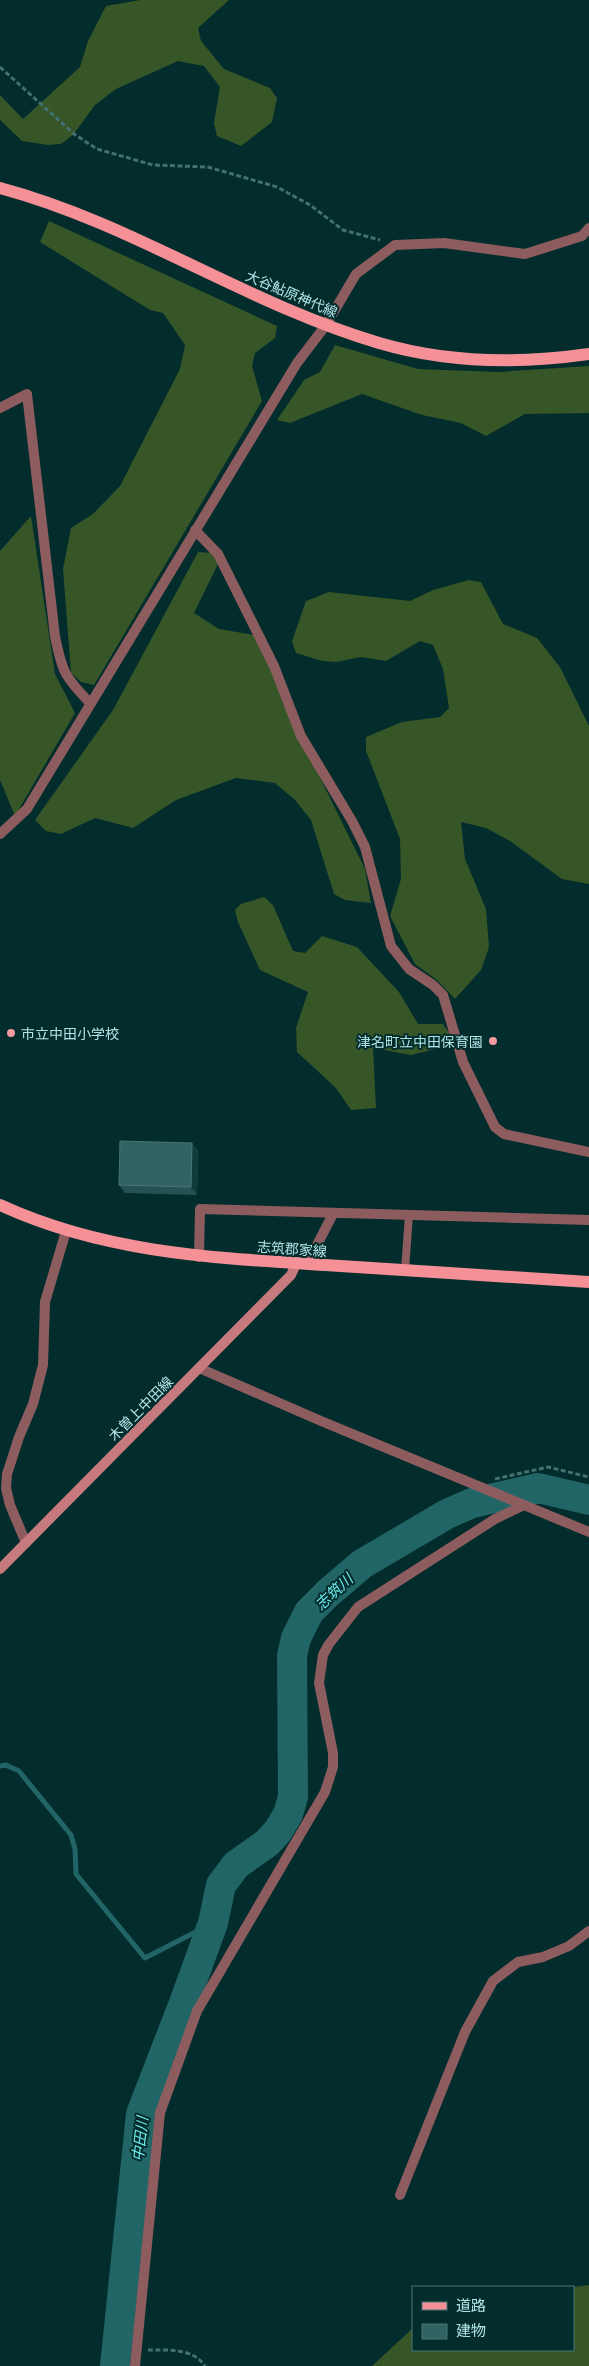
<svg xmlns="http://www.w3.org/2000/svg" width="589" height="2366" font-family="Georgia,'Noto Sans JP',serif">
	<rect width="100%" height="100%" fill="#032c2d"/>
	<!-- forest -->
	<g fill="#365627">
		<polygon points="140,0 229,0 198,28 201,41 224,69 270,88 277,98 272,122 241,146 217,136 214,123 220,87 204,66 178,61 116,89 95,105 73,135 61,144 48,145 22,141 0,120 0,95 23,119 80,67 88,41 106,6"/>
		<polygon points="49,221 277,326 275,338 255,353 252,366 262,401 94,685 81,682 71,673 63,569 71,528 93,514 120,486 180,369 185,345 163,313 150,310 40,242"/>
		<polygon points="335,345 418,369 498,372 589,366 589,413 525,414 486,436 461,423 422,415 362,394 290,423 277,420 304,380 320,372"/>
		<polygon points="31,516 55,674 75,713 15,816 0,780 0,551"/>
		<polygon points="198,552 213,553 218,564 194,613 219,629 254,635 281,682 308,753 365,869 371,903 345,900 334,894 311,820 295,800 275,783 236,778 176,800 133,828 95,818 61,834 46,831 35,820 113,710"/>
		<polygon points="469,580 481,582 503,624 537,638 560,667 589,726 589,884 562,879 510,841 486,828 461,822 465,859 486,909 489,947 481,970 455,999 437,980 415,964 390,916 401,879 400,839 366,751 366,737 402,722 440,717 449,708 443,669 433,645 420,641 386,661 361,657 336,662 322,661 296,653 292,641 306,601 329,592 410,601 433,590"/>
		<polygon points="264,897 273,905 293,951 305,953 322,936 357,947 399,992 418,1024 443,1024 450,1034 448,1046 411,1055 373,1048 376,1108 351,1110 336,1088 297,1052 296,1028 308,992 260,970 238,922 235,910 241,904"/>
		<polygon points="589,2285 589,2366 372,2366 413,2328 413,2350 573,2350 573,2287"/>
	</g>
	<g fill="none" stroke-linecap="round" stroke-linejoin="round">
		<!-- stream -->
		<polyline stroke="#226566" stroke-width="5" points="0,1766 6,1765 19,1771 71,1835 75,1849 76,1874 145,1958 213,1923"/>
		<!-- river -->
		<polyline stroke="#226566" stroke-width="30" points="115,2366 141,2114 184,2003 213,1923 221,1885 236,1865 267,1843 278,1831 288,1814 293,1797 292,1656 296,1638 309,1612 327,1594 362,1564 447,1514 472,1503 538,1488 589,1500"/>
		<!-- path -->
		<g stroke="#437071" stroke-width="3" stroke-dasharray="5 2.5" stroke-linecap="butt">
			<polyline points="0,67 74,134 97,149 153,165 208,167 277,187 310,205 343,230 380,240"/>
			<polyline points="495,1479 548,1467 589,1477"/>
			<path d="M148,2350C168,2350 193,2348 205,2366"/>
		</g>
		<!-- lane -->
		<polyline stroke="#8d5c5e" stroke-width="8" points="405,1270 409,1215"/>
		<!-- street -->
		<g stroke="#8d5c5e" stroke-width="10">
			<path d="M0,408L27,394L55,636C62,672 65,677 90,703"/>
			<polyline points="195,530 218,554 274,666 301,736 352,821 365,847 391,946 409,969 433,985 443,995 463,1062 495,1127 504,1134 589,1152"/>
			<polyline points="0,834 27,809 297,363 326,325 356,274 395,245 444,243 525,254 582,236 589,228"/>
			<polyline points="199,1257 200,1209 589,1220"/>
			<polyline points="307,1264 333,1214"/>
			<polyline points="199,1368 321,1421 589,1532"/>
			<polyline points="26,1543 10,1505 6,1488 7,1474 19,1437 33,1404 43,1365 45,1302 66,1231"/>
			<polyline points="400,2195 465,2032 493,1981 518,1962 543,1957 569,1946 589,1931"/>
			<polyline points="135,2366 160,2113 197,2011 325,1792 333,1767 333,1753 319,1683 323,1655 329,1644 358,1607 495,1519 524,1505"/>
		</g>
		<!-- secondary -->
		<polyline stroke="#c77a7e" stroke-width="10" points="0,1569 291,1275 296,1264"/>
		<!-- primary -->
		<g stroke="#f49096" stroke-width="12">
			<path d="M0,188C132,223 247,304 379,343C447,363 519,364 589,354"/>
			<path d="M0,1205C104,1253 213,1258 325,1265C413,1271 501,1276 589,1282"/>
		</g>
	</g>
	<!-- wall -->
	<polygon fill="#245253" points="192,1143 198,1151 197,1195 125,1193 119,1185"/>
	<!-- shaded-wall -->
	<polygon fill="#103c3d" points="192,1143 198,1151 197,1195 191,1187"/>
	<!-- building -->
	<polygon fill="#336263" stroke="#467677" points="120,1141 192,1143 191,1187 119,1185"/>
	<!-- markers -->
	<g fill="#f49b9f" stroke="#032c2d" stroke-width="2">
		<circle cx="11" cy="1033" r="5"/>
		<circle cx="493" cy="1041" r="5"/>
	</g>
	<g text-anchor="middle" dominant-baseline="central" stroke-width="4" stroke-linejoin="round" paint-order="stroke">
		<!-- street labels -->
		<g font-size="14" fill="#b0e4e5" stroke="#032c2d">
			<text transform="translate(292 293) rotate(23)">大谷鮎原神代線</text>
			<text transform="translate(292 1248) rotate(4)">志筑郡家線</text>
			<text transform="translate(140 1408) rotate(-45)">木曽上中田線</text>
		</g>
		<!-- poi labels -->
		<g font-size="14" fill="#b0e4e5" stroke="#032c2d" text-anchor="start">
			<text x="21" y="1033">市立中田小学校</text>
			<text x="483" y="1041" text-anchor="end">津名町立中田保育園</text>
		</g>
		<!-- water labels -->
		<g font-size="15" font-style="italic" fill="#6eedef" stroke="#032c2d">
			<text transform="translate(333 1591) rotate(-43)">志筑川</text>
			<text transform="translate(139 2139) rotate(-83)">中田川</text>
		</g>
	</g>
	<!-- legend -->
	<rect x="412" y="2286" width="162" height="65" fill="#032c2d" stroke="#487677"/>
	<rect x="422" y="2302" width="25" height="8" fill="#f49096" stroke="#487677"/>
	<text x="456" y="2311" font-size="15" fill="#b0e4e5">道路</text>
	<rect x="422" y="2324" width="25" height="15" fill="#336263" stroke="#487677"/>
	<text x="456" y="2336" font-size="15" fill="#b0e4e5">建物</text>
</svg>
